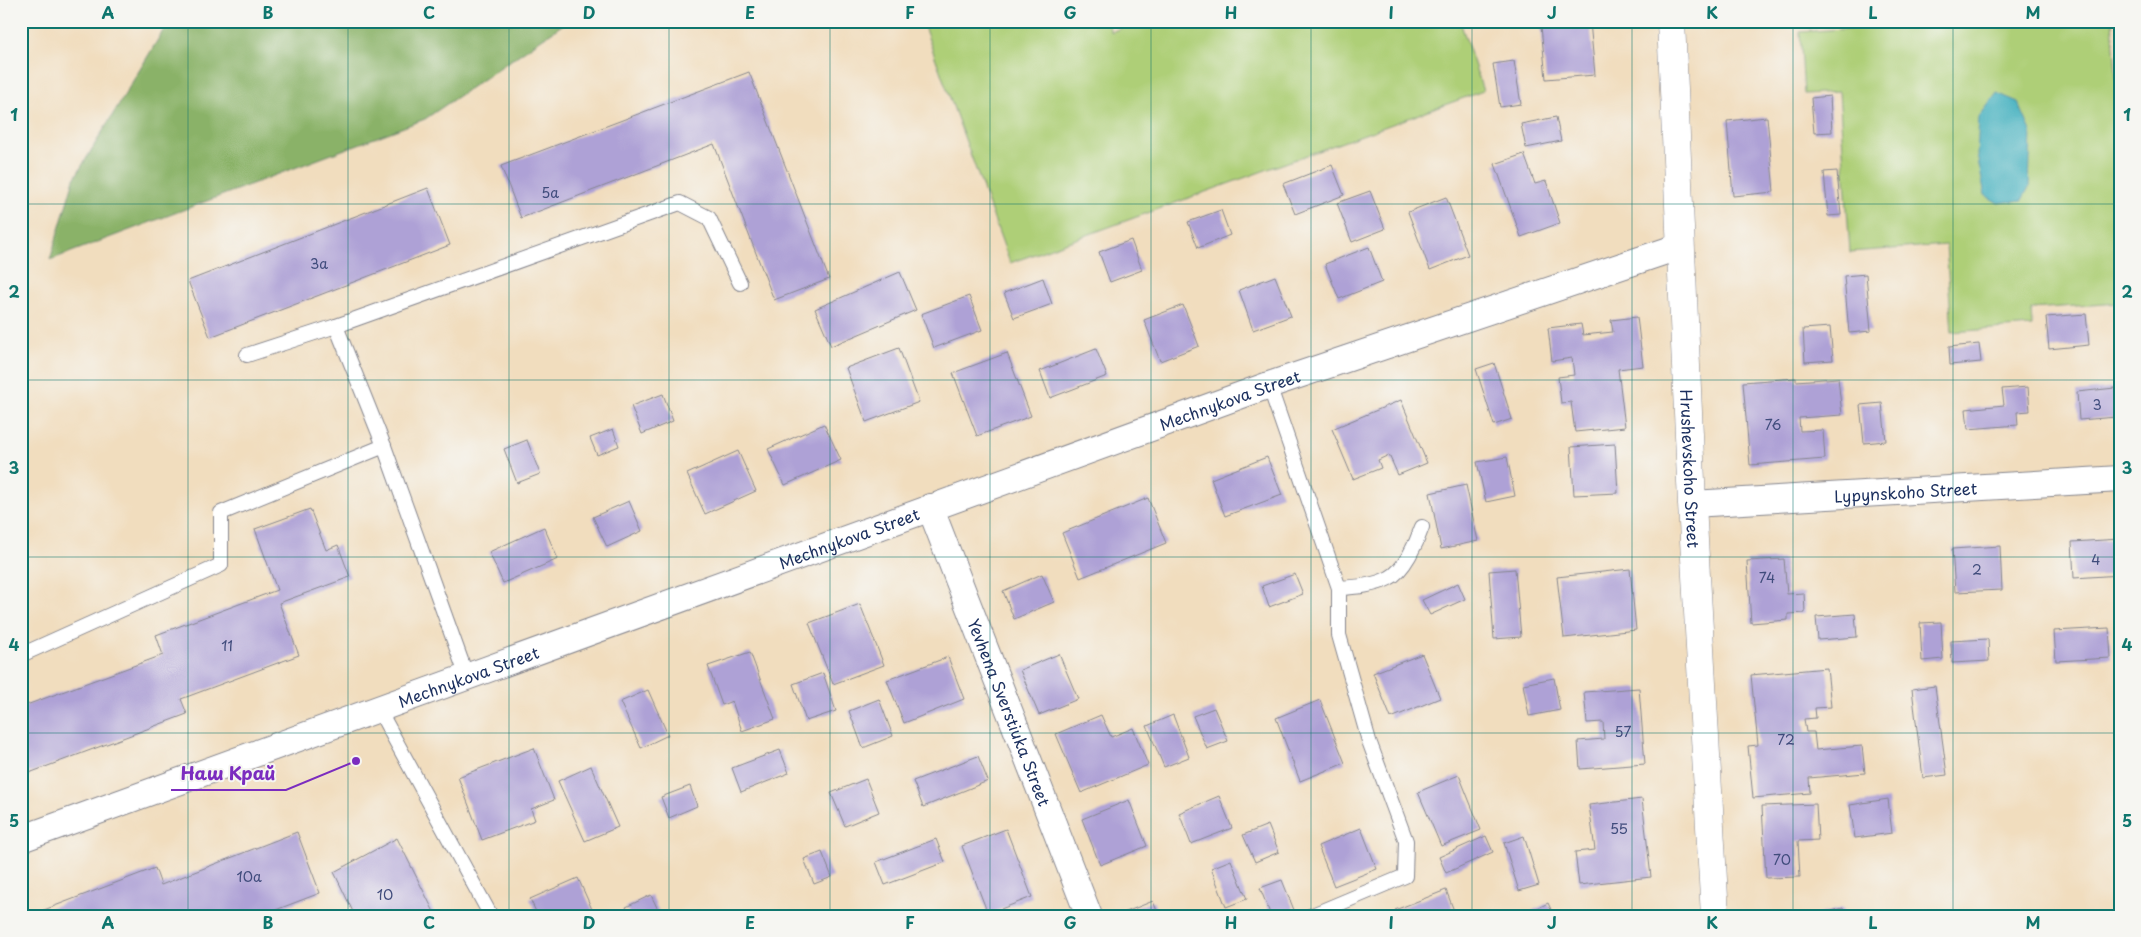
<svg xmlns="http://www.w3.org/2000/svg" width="2141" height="937" font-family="'Playpen Sans',sans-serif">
	<rect width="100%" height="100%" fill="#f6f6f2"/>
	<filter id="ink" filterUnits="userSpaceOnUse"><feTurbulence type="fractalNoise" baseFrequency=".02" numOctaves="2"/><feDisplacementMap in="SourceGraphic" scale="10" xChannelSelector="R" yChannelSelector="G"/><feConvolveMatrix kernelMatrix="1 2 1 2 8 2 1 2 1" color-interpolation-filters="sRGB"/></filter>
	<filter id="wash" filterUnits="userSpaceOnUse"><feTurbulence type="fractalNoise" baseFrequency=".0096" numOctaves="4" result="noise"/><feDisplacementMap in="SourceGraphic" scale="20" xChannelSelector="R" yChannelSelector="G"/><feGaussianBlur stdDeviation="1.12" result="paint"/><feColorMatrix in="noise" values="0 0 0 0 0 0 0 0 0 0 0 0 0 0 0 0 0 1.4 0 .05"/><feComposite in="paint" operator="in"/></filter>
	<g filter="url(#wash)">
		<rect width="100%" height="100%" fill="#f1ddbe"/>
		<!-- green -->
		<g fill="#aecf77" stroke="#647f6a">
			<polygon points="922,21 1107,21 1111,32 1138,21 1460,21 1483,91 1010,263"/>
			<polygon points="1956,21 2112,21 2120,127 2120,303 2031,309 2032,326 1952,332 1946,245 1850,252 1839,92 1804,94 1800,32"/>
		</g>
		<!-- forest -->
		<polygon fill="#8ab268" stroke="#527063" points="169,21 568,21 425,119 50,260 74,179"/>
		<!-- water -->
		<polygon fill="#42b0bf" stroke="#2e708e" points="1997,93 2018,102 2031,131 2029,187 2022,200 1998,203 1985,195 1977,155 1979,117"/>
		<g id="blocks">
			<!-- building -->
			<g fill="#aea1d6">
				<polygon points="1766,21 1826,21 1826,23 1767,28"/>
				<polygon points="1590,22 1595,75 1546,79 1541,26"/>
				<polygon points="1514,61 1521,104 1500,107 1493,64"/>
				<polygon points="749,72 829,279 774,300 714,144 521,218 501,166"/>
				<polygon points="1830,96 1832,132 1814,133 1811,98"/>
				<polygon points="1556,117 1561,141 1526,148 1521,124"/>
				<polygon points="1767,117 1774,192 1733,196 1727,121"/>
				<polygon points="1524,154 1535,184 1546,181 1560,223 1521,237 1495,164"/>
				<polygon points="1332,165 1344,195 1295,214 1283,184"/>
				<polygon points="1837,171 1841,215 1828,216 1824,172"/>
				<polygon points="428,188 450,245 210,337 188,281"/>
				<polygon points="1370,191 1385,229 1352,242 1337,203"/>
				<polygon points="1446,197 1468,255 1430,270 1408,212"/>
				<polygon points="1221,210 1230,235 1198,248 1188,222"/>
				<polygon points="1131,240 1142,270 1110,282 1099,252"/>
				<polygon points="1369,247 1382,282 1339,299 1325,264"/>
				<polygon points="900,272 916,310 831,346 815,309"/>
				<polygon points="1866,274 1871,331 1849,333 1844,276"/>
				<polygon points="1275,276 1291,316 1253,330 1239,290"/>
				<polygon points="1043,278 1052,304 1014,318 1004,293"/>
				<polygon points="969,296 982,330 934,348 921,314"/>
				<polygon points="1183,305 1199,346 1160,361 1144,320"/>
				<polygon points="2086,314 2089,345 2049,349 2046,317"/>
				<polygon points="1637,317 1643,366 1618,369 1625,427 1575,432 1571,402 1561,403 1558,377 1574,375 1572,358 1552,361 1548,328 1581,324 1583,335 1613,332 1611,320"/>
				<polygon points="1830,327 1833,360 1805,362 1803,329"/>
				<polygon points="1979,344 1981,362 1950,365 1949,347"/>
				<polygon points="899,348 919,402 866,422 846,368"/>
				<polygon points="1096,349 1107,376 1050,398 1040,371"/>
				<polygon points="1007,353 1031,416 977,436 953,373"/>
				<polygon points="1494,363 1512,419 1494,425 1476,369"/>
				<polygon points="1796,378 1796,381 1838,378 1842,415 1799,418 1800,431 1823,430 1825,459 1750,465 1743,382"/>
				<polygon points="2028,387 2030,411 2017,412 2018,425 1968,429 1966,409 2004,405 2002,389"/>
				<polygon points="2115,388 2117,417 2079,420 2077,392"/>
				<polygon points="663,394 673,421 642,434 631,406"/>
				<polygon points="1401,400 1427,463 1398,475 1389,455 1378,460 1381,468 1353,479 1332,429"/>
				<polygon points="1882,403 1886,441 1864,443 1860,405"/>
				<polygon points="824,424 841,460 785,485 768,449"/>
				<polygon points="613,429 619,446 597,455 590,438"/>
				<polygon points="527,440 540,474 517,483 504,449"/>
				<polygon points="1615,444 1618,493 1574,495 1571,447"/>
				<polygon points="738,451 756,491 705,514 687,474"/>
				<polygon points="1267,457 1282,495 1225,516 1211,479"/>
				<polygon points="1507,457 1515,496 1486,502 1477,462"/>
				<polygon points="1466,485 1478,541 1441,549 1430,493"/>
				<polygon points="1148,498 1166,543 1080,578 1062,533"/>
				<polygon points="629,501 642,531 607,547 593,517"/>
				<polygon points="310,509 326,550 338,545 350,577 279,603 299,655 181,699 187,714 21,776 21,707 163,655 156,635 277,590 255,529"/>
				<polygon points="544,527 558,559 503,583 489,552"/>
				<polygon points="2120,539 2120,575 2074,578 2072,542"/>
				<polygon points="2000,546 2002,590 1955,592 1952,549"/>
				<polygon points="1784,559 1787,594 1804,593 1805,613 1788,614 1788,620 1751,623 1747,561"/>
				<polygon points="1515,569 1521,637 1494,639 1489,571"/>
				<polygon points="1630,569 1636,630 1564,638 1557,577"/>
				<polygon points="1042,574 1054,602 1014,619 1003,591"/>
				<polygon points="1295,574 1303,594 1269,607 1262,586"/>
				<polygon points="1458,583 1465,599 1430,615 1422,600"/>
				<polygon points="860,604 884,665 833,684 809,623"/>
				<polygon points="1855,614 1857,637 1818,640 1816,617"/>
				<polygon points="1941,622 1943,659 1922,661 1920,623"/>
				<polygon points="2109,628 2111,658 2056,661 2054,631"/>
				<polygon points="1988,639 1989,661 1952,663 1951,641"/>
				<polygon points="750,652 775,719 742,731 732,701 722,705 708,666"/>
				<polygon points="1059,654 1078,699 1039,715 1020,670"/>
				<polygon points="1422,654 1440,698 1391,718 1373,673"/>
				<polygon points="948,657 964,699 904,723 887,680"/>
				<polygon points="1827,668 1831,707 1815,708 1816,718 1804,719 1806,732 1814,732 1816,750 1862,746 1865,773 1809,778 1810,793 1753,798 1748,746 1758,745 1751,675"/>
				<polygon points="823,673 836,711 806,721 793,684"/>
				<polygon points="1554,678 1560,710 1529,716 1523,684"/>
				<polygon points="1935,686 1947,775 1923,778 1912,689"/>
				<polygon points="1639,688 1645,764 1580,769 1578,741 1604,739 1603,722 1587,723 1584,692"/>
				<polygon points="648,690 668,735 641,748 620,702"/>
				<polygon points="879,699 893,736 863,748 849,711"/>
				<polygon points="1320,700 1345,763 1300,781 1276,718"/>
				<polygon points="1214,708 1228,741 1207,749 1193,716"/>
				<polygon points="1101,715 1111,737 1133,728 1148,765 1081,793 1056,734"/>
				<polygon points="1173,715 1189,757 1164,767 1147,726"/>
				<polygon points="534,748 554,800 531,809 535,820 482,840 458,777"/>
				<polygon points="780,750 789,773 741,792 732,768"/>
				<polygon points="978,756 988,781 923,807 913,781"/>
				<polygon points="591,766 618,827 585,841 558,781"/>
				<polygon points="1459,775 1481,830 1441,846 1418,792"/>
				<polygon points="866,779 879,812 845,826 831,793"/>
				<polygon points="690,786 697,806 669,818 661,797"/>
				<polygon points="1219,796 1232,828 1191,844 1179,813"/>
				<polygon points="1642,799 1651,877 1579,885 1575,852 1595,850 1589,805"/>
				<polygon points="1888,799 1892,833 1855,838 1850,805"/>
				<polygon points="1129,800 1147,846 1100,865 1082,819"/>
				<polygon points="1816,804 1818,840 1798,841 1800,877 1766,878 1762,806"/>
				<polygon points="1268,825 1279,852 1255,862 1243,835"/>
				<polygon points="1361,828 1377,869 1334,886 1318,846"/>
				<polygon points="1006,829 1032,897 988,914 962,846"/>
				<polygon points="297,832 320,893 260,916 38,916 36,913 155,868 161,885"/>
				<polygon points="1486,836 1493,852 1446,873 1439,857"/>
				<polygon points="1524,836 1539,885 1519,891 1504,843"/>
				<polygon points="397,838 436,916 355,916 334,872"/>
				<polygon points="936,839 945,862 885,885 876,862"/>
				<polygon points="822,852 832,877 814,884 804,859"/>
				<polygon points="1231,860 1247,899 1226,907 1211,868"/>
				<polygon points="578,878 595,916 538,916 530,899"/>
				<polygon points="1282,880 1296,915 1294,916 1271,916 1260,888"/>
				<polygon points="1446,890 1456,916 1398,916 1395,910"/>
				<polygon points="651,895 661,916 630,916 626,907"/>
				<polygon points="1153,901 1159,916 1122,916 1121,914"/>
				<polygon points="1548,903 1554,916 1527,916 1526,914"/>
				<polygon points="1843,908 1845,916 1816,916 1816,915"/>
			</g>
		</g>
	</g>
	<g filter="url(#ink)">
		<use href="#blocks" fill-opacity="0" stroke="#86868e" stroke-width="1"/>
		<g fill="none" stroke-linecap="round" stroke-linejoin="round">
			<!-- service casing -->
			<g stroke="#86868e" stroke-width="16">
				<g id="service">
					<polyline points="336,326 384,446"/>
					<polyline points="247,355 336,326 680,203 709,218 740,283"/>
					<path d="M1269,385L1339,588C1355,587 1374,586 1389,578C1404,571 1417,542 1422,527"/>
					<polyline points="21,655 221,565 221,513 384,446 467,677"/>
					<polyline points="379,710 491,916"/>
					<polyline points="1310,916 1405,876 1406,841 1369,741 1339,635 1339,588"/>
				</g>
			</g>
			<!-- minor casing -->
			<g stroke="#86868e" stroke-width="28">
				<g id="minor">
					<path id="s1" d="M1692,504L2120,479"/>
					<path id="s2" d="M930,507L1089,916"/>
					<path id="s3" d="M21,839L1269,385L1681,246"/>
				</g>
			</g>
			<!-- tertiary casing -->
			<g stroke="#86868e" stroke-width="29">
				<g id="tertiary">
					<path id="s4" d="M1671,21L1692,504L1715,916"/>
				</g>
			</g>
			<!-- service -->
			<use href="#service" stroke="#fff" stroke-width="14"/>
			<!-- minor -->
			<use href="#minor" stroke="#fff" stroke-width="26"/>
			<!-- tertiary -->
			<use href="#tertiary" stroke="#fff" stroke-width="28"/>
		</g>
	</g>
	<!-- grid -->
	<path fill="none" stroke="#0f766e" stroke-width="1" stroke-opacity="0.55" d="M188,21V916M348,21V916M509,21V916M669,21V916M830,21V916M990,21V916M1151,21V916M1311,21V916M1472,21V916M1632,21V916M1793,21V916M1953,21V916M21,204H2120M21,380H2120M21,557H2120M21,733H2120"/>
	<g text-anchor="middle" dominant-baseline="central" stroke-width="4" stroke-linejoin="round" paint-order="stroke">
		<!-- number labels -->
		<g font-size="14" fill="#404c7c">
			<text x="550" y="192">5а</text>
			<text x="319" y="263">3а</text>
			<text x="2097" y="404">3</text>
			<text x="1773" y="424">76</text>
			<text x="2096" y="559">4</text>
			<text x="1977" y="569">2</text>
			<text x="1767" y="577">74</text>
			<text x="227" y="645">11</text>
			<text x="1623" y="731">57</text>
			<text x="1786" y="739">72</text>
			<text x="1619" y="828">55</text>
			<text x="1782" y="859">70</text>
			<text x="249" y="876">10а</text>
			<text x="385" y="894">10</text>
		</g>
		<!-- street labels -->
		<g font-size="16" fill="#1b2f5e" stroke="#f6f6f2">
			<text stroke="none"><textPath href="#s3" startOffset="1286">Mechnykova Street</textPath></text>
			<text stroke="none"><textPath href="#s4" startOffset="448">Hrushevskoho Street</textPath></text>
			<text stroke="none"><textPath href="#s1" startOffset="214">Lypynskoho Street</textPath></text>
			<text stroke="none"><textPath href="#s3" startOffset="881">Mechnykova Street</textPath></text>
			<text stroke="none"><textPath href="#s3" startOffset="476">Mechnykova Street</textPath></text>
			<text stroke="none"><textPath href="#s2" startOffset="220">Yevhena Sverstiuka Street</textPath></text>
		</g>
	</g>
	<!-- callouts -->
	<path fill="none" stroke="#7b2cbf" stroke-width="2" d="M356 761L286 790H171"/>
	<circle fill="#7b2cbf" stroke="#f6f6f2" stroke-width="2" cx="356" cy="761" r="5"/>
	<g font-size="18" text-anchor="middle" font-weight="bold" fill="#7b2cbf" stroke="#f6f6f2" stroke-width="4" stroke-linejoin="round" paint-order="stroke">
		<text x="228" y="780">Наш Край</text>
	</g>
	<!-- margin -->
	<rect width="2141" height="937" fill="none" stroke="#f6f6f2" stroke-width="55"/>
	<rect x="28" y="28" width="2086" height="882" fill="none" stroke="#0f766e" stroke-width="2"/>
	<g font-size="16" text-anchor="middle" font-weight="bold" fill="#0f766e">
		<text x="108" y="19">A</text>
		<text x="268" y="19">B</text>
		<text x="429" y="19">C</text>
		<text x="589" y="19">D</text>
		<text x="750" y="19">E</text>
		<text x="910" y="19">F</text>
		<text x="1070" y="19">G</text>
		<text x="1231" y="19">H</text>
		<text x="1391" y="19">I</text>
		<text x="1552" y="19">J</text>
		<text x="1712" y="19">K</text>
		<text x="1873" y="19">L</text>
		<text x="2033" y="19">M</text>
		<text x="14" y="121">1</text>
		<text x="2127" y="121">1</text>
		<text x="14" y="298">2</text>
		<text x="2127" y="298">2</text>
		<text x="14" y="474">3</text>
		<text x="2127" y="474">3</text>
		<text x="14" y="651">4</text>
		<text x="2127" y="651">4</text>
		<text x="14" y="827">5</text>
		<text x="2127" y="827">5</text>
		<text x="108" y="929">A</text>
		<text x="268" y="929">B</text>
		<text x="429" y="929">C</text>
		<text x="589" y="929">D</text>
		<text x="750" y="929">E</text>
		<text x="910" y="929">F</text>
		<text x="1070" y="929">G</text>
		<text x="1231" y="929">H</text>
		<text x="1391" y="929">I</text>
		<text x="1552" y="929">J</text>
		<text x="1712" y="929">K</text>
		<text x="1873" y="929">L</text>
		<text x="2033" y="929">M</text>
	</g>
</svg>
